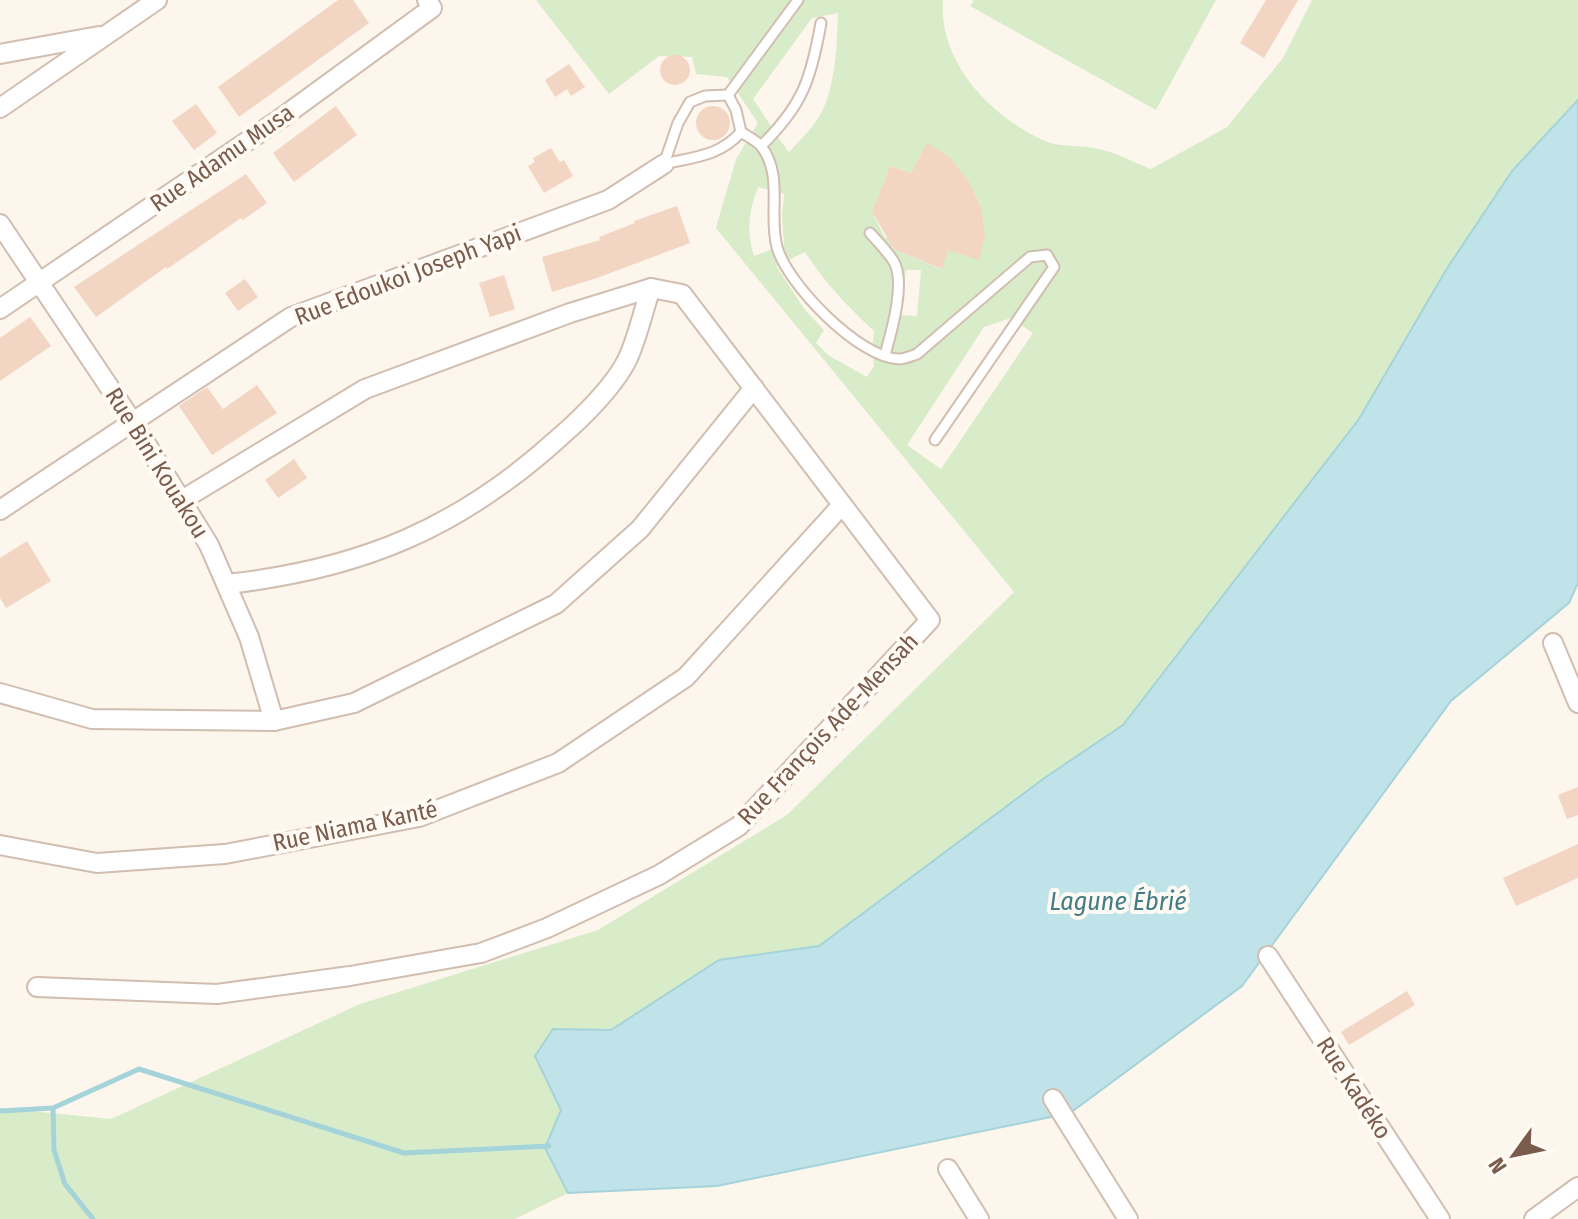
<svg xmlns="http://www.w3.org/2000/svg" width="1578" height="1219" font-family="'Fira Sans Condensed',sans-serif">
	<rect width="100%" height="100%" fill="#fdf6ec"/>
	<!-- green -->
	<g fill="#d8ecc9" fill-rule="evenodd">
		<path d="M536,0H943C938,62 991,117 1045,141C1059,147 1078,145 1094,148C1113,151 1133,162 1151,169L1227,127L1283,58L1312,0H1578V100L1512,171L1446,270L1359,419L1123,725L1043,779L819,946L719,960L611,1030L553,1029L535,1056L561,1110L545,1148L568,1193L515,1219H0V1108L111,1119L360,1004L598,930L787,815L1014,592L716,228L736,159L758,123L727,77L696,74L692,57L659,56L609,94ZM838,13C837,44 836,78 824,107C817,124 802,138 789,152C775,135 766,117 753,99L812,18ZM927,144C957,161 967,177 981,207L948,250L941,269L892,248L896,234L885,238L874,216L885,209L875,205L890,166L911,173ZM758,187L784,194L782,215L784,245L754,256C746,232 749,210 758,187ZM805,252C825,283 847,306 874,331L872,349L874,366L867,377L828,355L816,343L824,330L805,310L776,266ZM906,270H921L917,316L901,315ZM1011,318L1033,333L941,469L907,445L984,327Z"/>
		<polygon points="974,0 1216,0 1156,110 970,6"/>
	</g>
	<!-- water -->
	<polygon fill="#bfe3e8" stroke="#a5d3da" stroke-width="2" points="1578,100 1578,583 1569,603 1451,701 1242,986 1070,1113 717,1186 568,1193 545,1148 561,1110 535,1056 553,1029 611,1030 719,960 819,946 1043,779 1123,725 1359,419 1446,270 1512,171"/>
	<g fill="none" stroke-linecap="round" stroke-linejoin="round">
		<!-- stream -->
		<g stroke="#a5d3da" stroke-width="5">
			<polyline points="53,1108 54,1150 65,1184 93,1219"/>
			<polyline points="0,1111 53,1108 139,1069 404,1153 549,1146"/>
		</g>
	</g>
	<!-- building -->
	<g fill="#f3d5c3">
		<polygon points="338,0 353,0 369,23 239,117 218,87"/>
		<polygon points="1266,0 1298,0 1264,58 1240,43"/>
		<circle cx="675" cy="70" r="15"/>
		<polygon points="569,64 585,87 571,96 567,89 555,97 545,80"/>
		<polygon points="196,104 217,133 194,150 172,121"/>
		<circle cx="713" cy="123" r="17"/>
		<polygon points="336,106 357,135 294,182 273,153"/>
		<polygon points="927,143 948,156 968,180 981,207 985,235 979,260 948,250 942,269 894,249 872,212 890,166 911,173"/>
		<polygon points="551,148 560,162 564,160 573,176 544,193 528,166 535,162 533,158"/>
		<polygon points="246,174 267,203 243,220 241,218 167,269 166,267 96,317 74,287"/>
		<polygon points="677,206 690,243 597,278 552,292 542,257 600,240 599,237 635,223 634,221"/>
		<polygon points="504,275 515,309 490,317 479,283"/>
		<polygon points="245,279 258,297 238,311 225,293"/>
		<polygon points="30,317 51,346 0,381 0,338"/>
		<polygon points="257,385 277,413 212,455 179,406 207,387 223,409"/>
		<polygon points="294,459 307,478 278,498 265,480"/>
		<polygon points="27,541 51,581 6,608 0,598 0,558"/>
		<polygon points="1578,787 1578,815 1567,819 1558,795"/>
		<polygon points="1578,844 1578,878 1516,906 1503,878"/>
		<polygon points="1407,991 1415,1005 1349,1045 1341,1032"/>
	</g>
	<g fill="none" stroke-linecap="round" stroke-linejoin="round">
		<!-- lane casing -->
		<g stroke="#d1beb0" stroke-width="13">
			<g id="lane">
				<polyline points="728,95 798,0"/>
				<path d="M741,132C747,136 757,141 761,146C784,175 768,215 777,247C787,284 859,358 899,359C905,359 911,356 917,354L1030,257L1047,255L1054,267L935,440"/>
				<path d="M761,146C803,105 811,79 821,23"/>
				<path d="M664,164C694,157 720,156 741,132L736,110L728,95"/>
				<polyline points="664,164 678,123 690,102 705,96 728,95"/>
				<path d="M870,233C878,242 888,252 894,262C906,283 891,333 885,355"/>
			</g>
		</g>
		<!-- street casing -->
		<g stroke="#d1beb0" stroke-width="22">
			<g id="street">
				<polyline points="0,54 99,36"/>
				<polyline points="0,108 157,0"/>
				<polyline points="0,224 132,421 209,545 249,637 274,721"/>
				<polyline points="0,309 280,119 432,8 427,0"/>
				<polyline points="0,510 291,317 608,200 664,164"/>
				<path d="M227,584C362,569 460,528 561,436C583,417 616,384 628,358C638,336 643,311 651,288"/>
				<polyline points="1553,643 1578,703"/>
				<polyline points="0,693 92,719 274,721 354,703 556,604 640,529 754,388"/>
				<polyline points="0,845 97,863 225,854 419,817 558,763 686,677 842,505"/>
				<polyline points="1268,956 1440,1219"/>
				<polyline points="37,987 217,994 350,976 481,953 547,928 659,875 739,826 930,620 682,294 651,288 570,313 365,389 182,500"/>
				<polyline points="1053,1099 1128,1219"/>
				<polyline points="948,1169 979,1219"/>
				<polyline points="1534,1219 1578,1187"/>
			</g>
		</g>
		<!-- lane -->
		<use href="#lane" stroke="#fff" stroke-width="9"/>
		<!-- street -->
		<use href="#street" stroke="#fff" stroke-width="18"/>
	</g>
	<g text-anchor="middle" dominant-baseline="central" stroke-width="8" stroke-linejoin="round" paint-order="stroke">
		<!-- street labels -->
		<g font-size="24" fill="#7a5c4d" stroke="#fffaf3">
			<text transform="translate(222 158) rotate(-35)">Rue Adamu Musa</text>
			<text transform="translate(408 275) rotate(-21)">Rue Edoukoi Joseph Yapi</text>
			<text transform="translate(157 463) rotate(58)">Rue Bini Kouakou</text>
			<text transform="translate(828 729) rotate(-47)">Rue François Ade-Mensah</text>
			<text transform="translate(355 826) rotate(-12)">Rue Niama Kanté</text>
			<text transform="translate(1354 1088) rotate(57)">Rue Kadéko</text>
		</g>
		<!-- water labels -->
		<g font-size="26" font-style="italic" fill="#437c86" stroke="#fffaf3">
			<text x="1118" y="901">Lagune Ébrié</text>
		</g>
	</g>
	<!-- north arrow -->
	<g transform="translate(1514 1155) rotate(237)" stroke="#fffaf3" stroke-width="6" paint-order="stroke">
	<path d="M0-6L14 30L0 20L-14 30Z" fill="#7a5c4d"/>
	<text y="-12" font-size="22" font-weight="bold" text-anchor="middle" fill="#7a5c4d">N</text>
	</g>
</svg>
